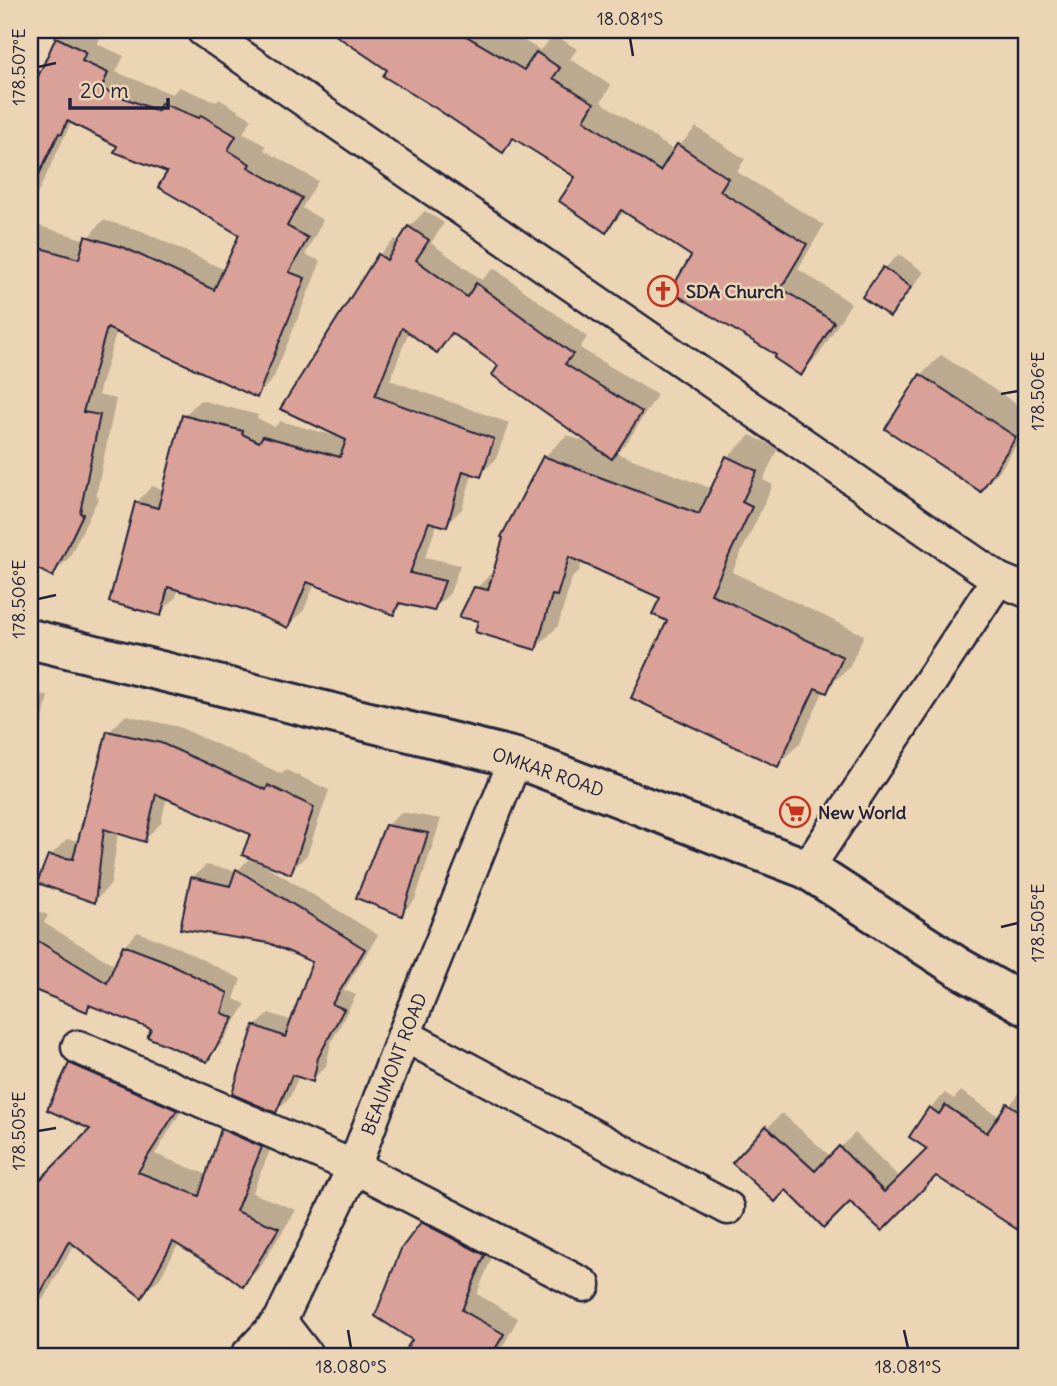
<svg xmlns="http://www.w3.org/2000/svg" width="1057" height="1386" font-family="Delius,sans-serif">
	<rect width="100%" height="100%" fill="#ebd5b4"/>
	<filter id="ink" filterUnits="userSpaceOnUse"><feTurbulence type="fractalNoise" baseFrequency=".0143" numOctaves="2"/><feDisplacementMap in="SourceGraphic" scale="14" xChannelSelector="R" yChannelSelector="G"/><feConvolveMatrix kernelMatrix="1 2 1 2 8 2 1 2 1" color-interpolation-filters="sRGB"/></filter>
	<g filter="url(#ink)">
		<!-- shadow -->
		<g fill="#0003">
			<polygon points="66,30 92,30 102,35 97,44 124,56 116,72 172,94 179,87 217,102 219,99 252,119 243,133 266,146 264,150 318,181 302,208 323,220 305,255 321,261 273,379 257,396 117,330 98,395 116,399 96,496 99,497 69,558 52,575 30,563 30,217 38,219 37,225 86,240 103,220 142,231 225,270 242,235 170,171 72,121 30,209 30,99 57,38"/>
			<polygon points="331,30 505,30 540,50 555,35 577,49 570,59 611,85 601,102 675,151 696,127 745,159 737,172 824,225 798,269 851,303 819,355 801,373 779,354 694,255 625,211 606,231 577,176 515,138 502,151"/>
			<polygon points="425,211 444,223 431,243 482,280 494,268 587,337 580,348 657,395 628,441 616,453 713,489 728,457 750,435 778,448 763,480 773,485 732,572 864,635 849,668 824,690 800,743 777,765 669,621 662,597 582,561 579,571 572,578 558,626 536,648 481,620 476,589 496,568 544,457 567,435 593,445 500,366 454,333 437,351 409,331 390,380 509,423 496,459 480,475 473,472 462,509 446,525 438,522 425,557 460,565 450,593 434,609 404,602 393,613 315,583 304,610 288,626 243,608 179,588 176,597 160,614 136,503 152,486 164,490 184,416 200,400 258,415 257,418 275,427 280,421 339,437 379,255 395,239 400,242 409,227"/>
			<polygon points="899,254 924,272 903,301 890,315 865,297 885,268"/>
			<polygon points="941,355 1027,411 1027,428 1001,469 981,490 921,375"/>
			<polygon points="30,691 48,696 30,780"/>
			<polygon points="126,715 179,727 282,774 286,770 329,790 307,855 290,872 261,860 260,862 378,935 344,990 356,995 331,1043 326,1066 312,1080 299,1075 290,1097 276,1111 256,1026 269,1013 293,1021 314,961 192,878 206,865 237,871 251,857 252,833 167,797 161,823 144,840 118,832 111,884 95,901 50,856 67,839 79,841 109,732"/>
			<polygon points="401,812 441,819 415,900 401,914 387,826"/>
			<polygon points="30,908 48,915 44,923 116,966 124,946 138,932 179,948 241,979 234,999 246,1004 220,1046 206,1060 153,1028 92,1004 86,1010 30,986"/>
			<polygon points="89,1046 193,1092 155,1154 208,1175 222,1130 240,1112 279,1129 252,1193 296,1210 260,1267 243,1285 227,1273 179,1243 160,1278 142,1295 75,1243 44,1298 30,1312 30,1192 93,1129 71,1064"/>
			<polygon points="1023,1089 1027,1092 1027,1234 936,1174 882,1228 850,1199 824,1226 767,1128 782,1113 831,1157 855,1133 900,1178 929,1149 930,1108 945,1093 954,1099 961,1091 1000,1117"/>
			<polygon points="438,1207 499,1239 477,1294 518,1318 498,1356 403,1356 414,1339 422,1223"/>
		</g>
		<!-- building -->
		<g fill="#daa198" stroke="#22223b" stroke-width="2">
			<polygon points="328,30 456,30 524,70 536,52 560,68 553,78 594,103 584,120 660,171 677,144 728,178 720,191 807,244 781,288 834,322 801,376 774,358 776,355 670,291 691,256 621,210 606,233 559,201 575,177 513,138 503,153 437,109 383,76 387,70"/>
			<polygon points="56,37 86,52 82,61 108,73 101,89 158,111 161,103 199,118 201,115 236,136 228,150 250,164 248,167 302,198 287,226 308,238 289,272 305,278 257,398 107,328 83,412 100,415 80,513 83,514 53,577 30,565 30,245 79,259 85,236 125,248 214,290 239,235 158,187 167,172 114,152 117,146 67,121 62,134 59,133 30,193 30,94"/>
			<polygon points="408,226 429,240 416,260 467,297 476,283 573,354 565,364 642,412 612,459 492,375 498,366 452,333 437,353 402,328 375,396 494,439 481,477 463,471 447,527 429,522 410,573 445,581 434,611 399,603 394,615 307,582 288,628 243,609 168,587 161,616 109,602 135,502 158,508 182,415 243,431 242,434 259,442 263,436 340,457 346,440 280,409 378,254 387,260"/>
			<polygon points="883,267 911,287 890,317 862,297"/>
			<polygon points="920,374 1016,437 981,492 885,429"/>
			<polygon points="543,456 699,514 726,456 757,471 742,502 752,507 711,594 843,657 827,693 815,688 778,767 631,698 667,621 652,614 660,598 569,557 557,596 552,595 536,650 475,632 478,621 459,617 474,587 488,590 503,538 501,537"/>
			<polygon points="107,731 161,743 266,790 268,785 314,807 291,874 242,855 250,834 156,794 145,842 104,829 95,903 37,883 48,855 73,859"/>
			<polygon points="385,825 428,833 402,916 356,898"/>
			<polygon points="236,869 365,949 332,1004 344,1009 318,1058 313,1082 292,1075 276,1113 232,1094 254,1025 285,1037 312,962 269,943 180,929 191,877 230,886"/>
			<polygon points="30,936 107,983 123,945 165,961 228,993 222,1013 234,1018 207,1062 147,1037 151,1029 89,1005 87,1012 30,988"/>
			<polygon points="69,1063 177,1110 138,1172 199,1196 221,1129 262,1147 236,1211 279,1228 243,1287 226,1274 173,1242 142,1298 69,1241 30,1312 30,1190 90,1129 47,1110"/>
			<polygon points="1007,1103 1027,1116 1027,1236 936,1176 882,1231 850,1202 824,1228 786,1190 775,1202 732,1163 766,1126 815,1171 839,1146 884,1192 927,1149 909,1137 929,1107 939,1114 945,1105 987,1133"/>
			<polygon points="421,1222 485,1255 462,1310 504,1334 491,1356 401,1356 412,1340 375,1316 401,1249"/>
		</g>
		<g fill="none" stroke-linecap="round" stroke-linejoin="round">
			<!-- street casing -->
			<g stroke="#22223b" stroke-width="37">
				<g id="street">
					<polyline points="203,30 998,579 1027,591"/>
					<polyline points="807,869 998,579"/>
					<polyline points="404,1035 728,1208"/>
					<polyline points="78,1047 354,1167 584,1285"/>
					<polyline points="280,1321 307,1356"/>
					<polyline points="247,1356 280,1321 354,1167 404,1035 516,758"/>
				</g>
			</g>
			<!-- secondary casing -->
			<g stroke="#22223b" stroke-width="44">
				<polyline id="secondary" points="30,639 516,758 807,869 958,967 1027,1006"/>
			</g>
			<!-- street -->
			<use href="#street" stroke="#ebd5b4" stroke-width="32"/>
			<!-- secondary -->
			<use href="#secondary" stroke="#ebd5b4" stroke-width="38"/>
		</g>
	</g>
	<!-- ticks -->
	<path fill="none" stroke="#22223b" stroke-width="2.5" d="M630,38L633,56M38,67L56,63M1001,394L1018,391M38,599L56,595M1001,927L1018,923M38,1131L56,1128M348,1330L351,1348M904,1330L908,1348"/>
	<!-- icons -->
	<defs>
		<g id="church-ring" transform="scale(1.575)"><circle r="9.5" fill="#ebd5b4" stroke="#c8321e" stroke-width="1.5"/><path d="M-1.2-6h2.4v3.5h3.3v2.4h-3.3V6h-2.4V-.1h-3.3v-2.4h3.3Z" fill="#c8321e"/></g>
		<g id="supermarket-ring" transform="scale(1.575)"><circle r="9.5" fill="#ebd5b4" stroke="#c8321e" stroke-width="1.5"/><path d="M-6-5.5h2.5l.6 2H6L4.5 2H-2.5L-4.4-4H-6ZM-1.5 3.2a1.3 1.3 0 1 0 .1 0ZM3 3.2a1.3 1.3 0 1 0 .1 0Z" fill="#c8321e"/></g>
	</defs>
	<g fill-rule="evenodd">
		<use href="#church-ring" x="663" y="291"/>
		<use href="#supermarket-ring" x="795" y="812"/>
	</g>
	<g text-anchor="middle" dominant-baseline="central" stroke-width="5" stroke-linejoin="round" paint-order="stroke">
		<!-- poi labels -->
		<g font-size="18" font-weight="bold" fill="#22223b" stroke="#ebd5b4" text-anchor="start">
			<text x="686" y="291">SDA Church</text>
			<text x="818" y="812">New World</text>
		</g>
		<!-- street labels -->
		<g font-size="18" fill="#22223b" stroke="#ebd5b4">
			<text transform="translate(548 772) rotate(19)">OMKAR ROAD</text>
			<text transform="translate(394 1064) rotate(-69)">BEAUMONT ROAD</text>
		</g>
	</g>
	<!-- margin -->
	<rect width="1057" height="1386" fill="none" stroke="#ebd5b4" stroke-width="77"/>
	<!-- scale -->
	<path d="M70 98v10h98v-10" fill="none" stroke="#22223b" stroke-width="3.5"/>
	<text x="80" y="98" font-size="21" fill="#22223b" stroke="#ebd5b4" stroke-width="5" paint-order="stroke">20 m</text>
	<rect x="38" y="38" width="980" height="1310" fill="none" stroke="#22223b" stroke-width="2.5"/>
	<g font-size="18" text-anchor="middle" fill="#22223b">
		<text x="630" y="25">18.081°S</text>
		<text transform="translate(19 67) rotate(-90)" y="6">178.507°E</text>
		<text transform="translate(1038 391) rotate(-90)" y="6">178.506°E</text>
		<text transform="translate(19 599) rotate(-90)" y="6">178.506°E</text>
		<text transform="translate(1038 923) rotate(-90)" y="6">178.505°E</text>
		<text transform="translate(19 1131) rotate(-90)" y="6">178.505°E</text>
		<text x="351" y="1373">18.080°S</text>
		<text x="908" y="1373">18.081°S</text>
	</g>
</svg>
